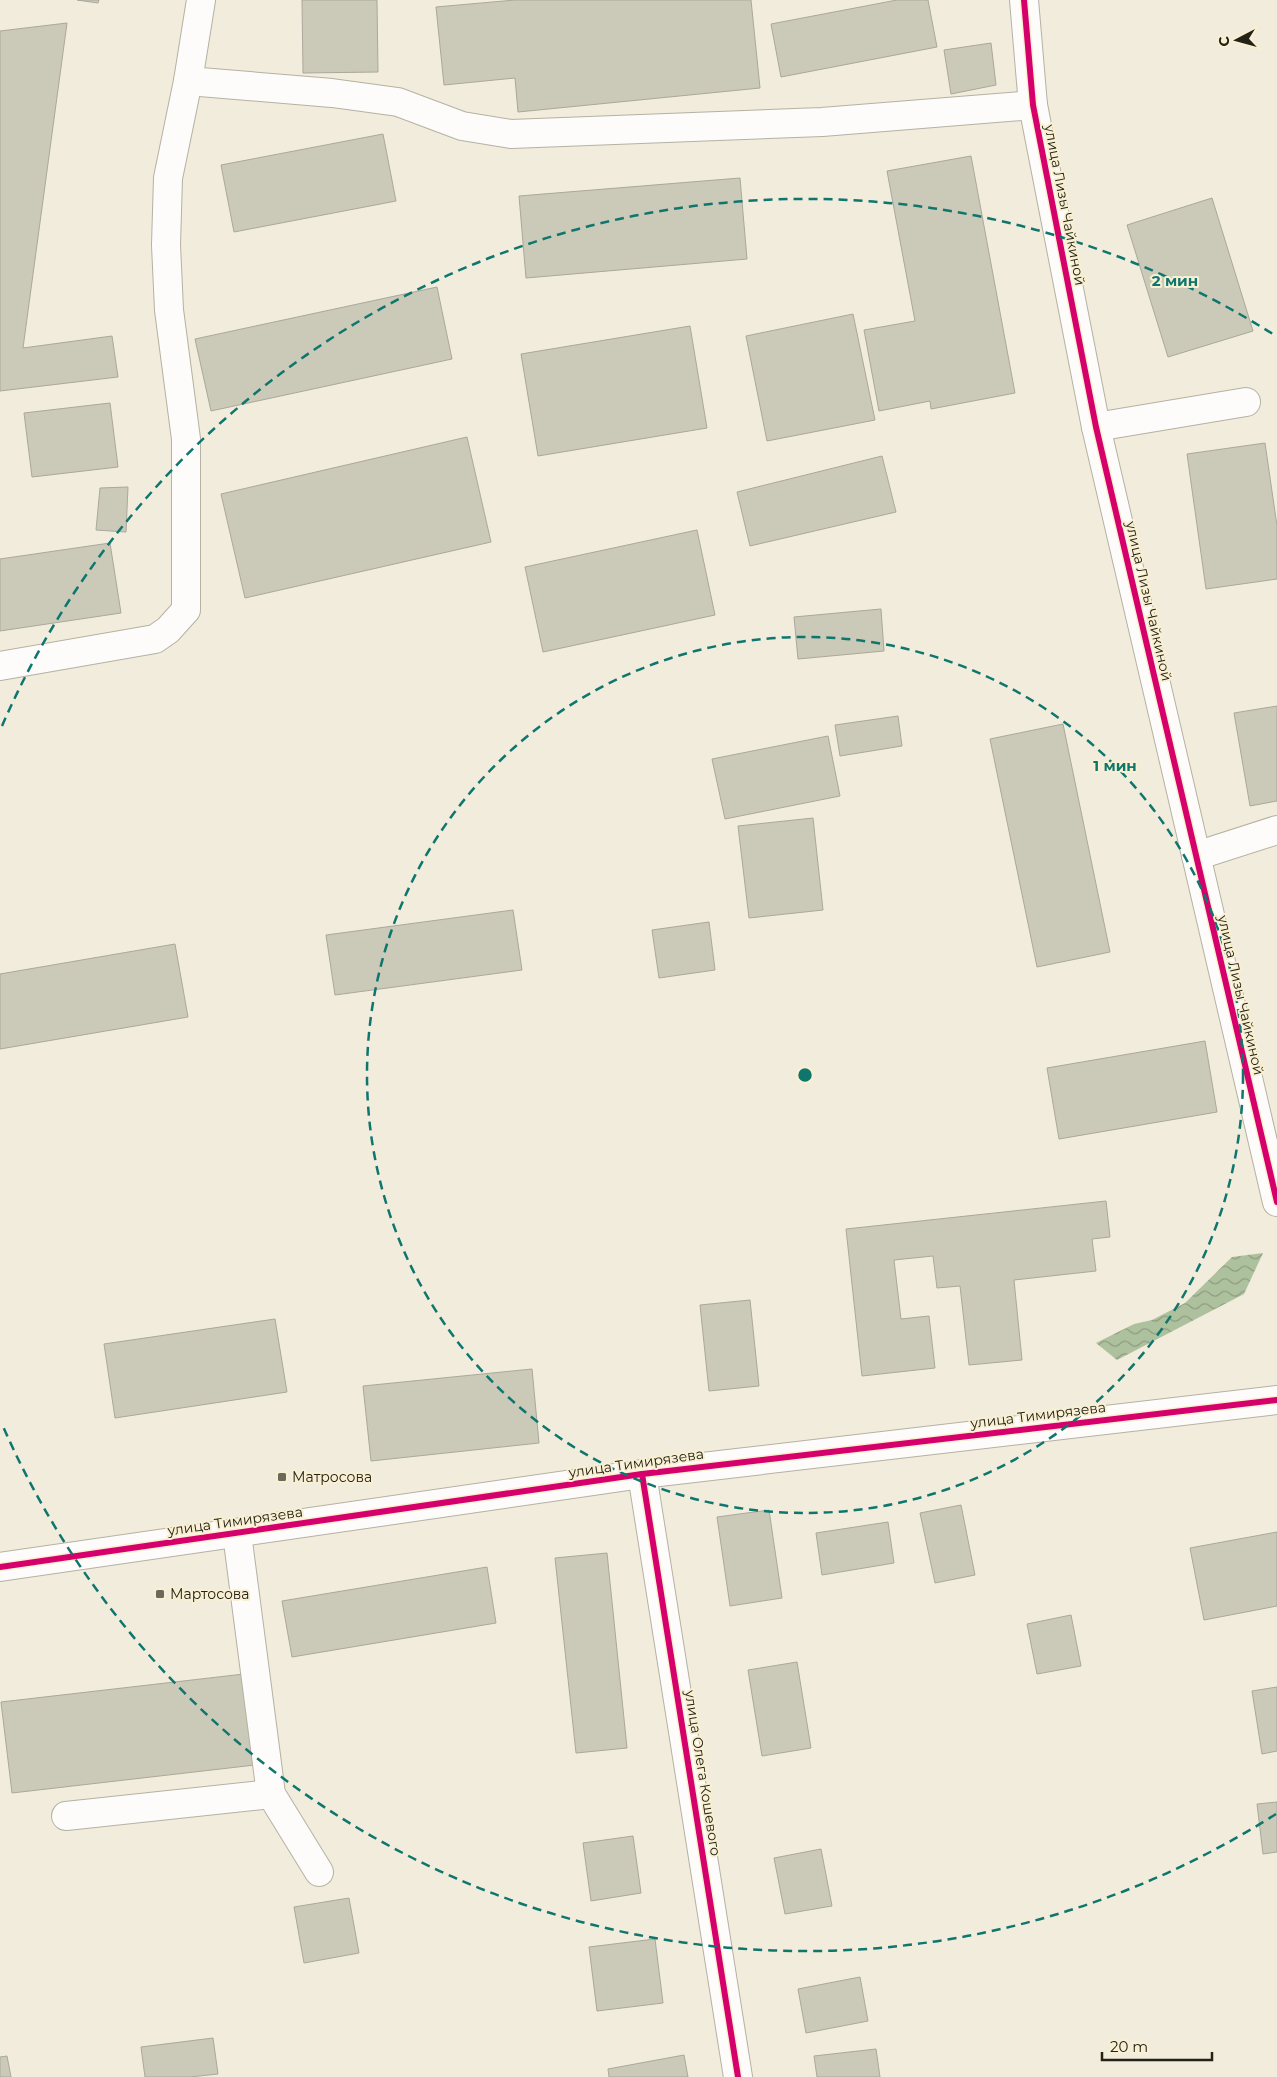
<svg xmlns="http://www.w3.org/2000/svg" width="1277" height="2077" font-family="Montserrat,sans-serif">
	<defs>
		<pattern id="water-waves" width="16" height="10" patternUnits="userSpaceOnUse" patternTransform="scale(1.25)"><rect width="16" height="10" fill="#aec19e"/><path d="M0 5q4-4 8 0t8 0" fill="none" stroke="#8d9c80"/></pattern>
	</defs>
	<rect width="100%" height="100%" fill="#f1ecdb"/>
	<!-- water -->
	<polygon fill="url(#water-waves)" points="1263,1253 1244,1294 1117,1360 1096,1343 1134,1324 1152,1320 1185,1303 1232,1257"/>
	<!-- building -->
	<g fill="#cbcab9" stroke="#aaa89c">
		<polygon points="77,0 99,0 98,3"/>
		<polygon points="302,0 377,0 378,72 303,73"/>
		<polygon points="515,0 751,0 760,88 518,112 515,78 444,85 436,7"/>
		<polygon points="897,0 928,0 937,47 781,77 771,24"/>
		<polygon points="67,23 23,348 112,336 118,377 0,391 0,31"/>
		<polygon points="991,43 996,85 951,94 944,50"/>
		<polygon points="383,134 396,201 234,232 221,165"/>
		<polygon points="971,156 1015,393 931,409 930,401 879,411 864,330 915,321 887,171"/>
		<polygon points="740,178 747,259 526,278 519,196"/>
		<polygon points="1212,198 1253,331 1168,357 1127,225"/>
		<polygon points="437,287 452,359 211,411 195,339"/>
		<polygon points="853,314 875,420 767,441 746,336"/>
		<polygon points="690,326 707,428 538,456 521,354"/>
		<polygon points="110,403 118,467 32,477 24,413"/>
		<polygon points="467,437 491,542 245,598 221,494"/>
		<polygon points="1265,443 1277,526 1277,579 1206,589 1187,454"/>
		<polygon points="882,456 896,512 750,546 737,492"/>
		<polygon points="128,487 126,532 96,530 100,488"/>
		<polygon points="697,530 715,615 543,652 525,567"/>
		<polygon points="110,543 121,613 0,631 0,559"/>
		<polygon points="881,609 884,651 798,659 794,617"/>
		<polygon points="1277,706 1277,801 1250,806 1234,713"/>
		<polygon points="898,716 902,746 840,756 835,725"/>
		<polygon points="1063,724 1110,952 1037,967 990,739"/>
		<polygon points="828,736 840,796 725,819 712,759"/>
		<polygon points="813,818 823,910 749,918 738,826"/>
		<polygon points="513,910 522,970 335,995 326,935"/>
		<polygon points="709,922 715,970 659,978 652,930"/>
		<polygon points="175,944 188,1017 0,1049 0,974"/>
		<polygon points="1205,1041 1217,1112 1059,1139 1047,1068"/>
		<polygon points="1106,1201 1110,1237 1092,1239 1096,1271 1014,1280 1022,1360 969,1365 960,1286 937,1288 933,1256 894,1260 901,1319 929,1316 935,1368 862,1376 846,1229"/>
		<polygon points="750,1300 759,1386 709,1391 700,1305"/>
		<polygon points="275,1319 287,1392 115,1418 104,1344"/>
		<polygon points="532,1369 539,1443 371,1461 363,1386"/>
		<polygon points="961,1505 975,1575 935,1583 920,1513"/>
		<polygon points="769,1510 782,1598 730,1606 717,1517"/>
		<polygon points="888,1522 894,1563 822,1575 816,1533"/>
		<polygon points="1277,1532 1277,1606 1204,1620 1190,1548"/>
		<polygon points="607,1553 627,1748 576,1753 555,1558"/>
		<polygon points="487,1567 496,1623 292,1657 282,1601"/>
		<polygon points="1071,1615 1081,1666 1037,1674 1027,1624"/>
		<polygon points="797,1662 811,1748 762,1756 748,1670"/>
		<polygon points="244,1674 255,1765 12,1793 1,1702"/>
		<polygon points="1277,1687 1277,1751 1262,1754 1252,1691"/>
		<polygon points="1277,1802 1277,1852 1263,1854 1257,1804"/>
		<polygon points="633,1836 641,1893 591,1901 583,1843"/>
		<polygon points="821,1849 832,1906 785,1914 774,1858"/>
		<polygon points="349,1898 359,1953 304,1963 294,1907"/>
		<polygon points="655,1939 663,2003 597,2011 589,1947"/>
		<polygon points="860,1977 868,2021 806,2033 798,1989"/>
		<polygon points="213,2038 218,2074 190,2077 145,2077 141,2047"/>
		<polygon points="876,2049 880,2077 817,2077 814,2056"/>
		<polygon points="684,2055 688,2077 609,2077 608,2069"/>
		<polygon points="7,2056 11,2077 0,2077 0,2057"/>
	</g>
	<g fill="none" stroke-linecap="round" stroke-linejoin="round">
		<!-- minor casing -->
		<g stroke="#b5b1a4" stroke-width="30">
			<g id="minor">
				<polyline points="1024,0 1033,105 1096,427 1277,1202"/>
				<polyline points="188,81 332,93 398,102 462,126 511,134 822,122 1033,105"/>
				<polyline points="1096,427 1246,402"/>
				<polyline points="0,666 155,639 168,630 186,610 186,439 169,310 166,245 168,178 188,81 201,0"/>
				<polyline points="1196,856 1277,830"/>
				<polyline points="642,1474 738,2077"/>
				<polyline points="237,1534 271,1794 319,1872"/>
				<polyline points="0,1567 642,1474 1277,1400"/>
				<polyline points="66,1816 271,1794"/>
			</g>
		</g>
		<!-- minor -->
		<use href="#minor" stroke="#fdfcfa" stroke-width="28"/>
		<!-- cycleway casing -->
		<g stroke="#f9f0d3" stroke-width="9">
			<g id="cycleway">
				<polyline points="1024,0 1033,105 1096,427 1277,1202"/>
				<polyline points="642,1474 738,2077"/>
				<polyline points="0,1567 642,1474 1277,1400"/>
			</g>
		</g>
		<!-- cycleway -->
		<use href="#cycleway" stroke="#d6006c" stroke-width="6"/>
	</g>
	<!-- distance rings -->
	<g fill="none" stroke="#0f766e" stroke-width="2.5" stroke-dasharray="9 6">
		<circle cx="805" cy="1075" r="438"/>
		<path d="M1276 1814A876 876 0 0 1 2 1424M2 726A876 876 0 0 1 1276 336"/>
	</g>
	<!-- markers -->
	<g fill="#6c685b" stroke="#f9f0d3" stroke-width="2">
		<rect x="277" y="1472" width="10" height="10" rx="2.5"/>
		<rect x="155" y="1589" width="10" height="10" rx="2.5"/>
	</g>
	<g text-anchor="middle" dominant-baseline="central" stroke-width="4" stroke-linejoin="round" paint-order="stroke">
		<!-- street labels -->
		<g font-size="14" fill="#242116" stroke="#f9f0d3">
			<text transform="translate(1065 205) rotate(79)">улица Лизы Чайкиной</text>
			<text transform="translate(1149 601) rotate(77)">улица Лизы Чайкиной</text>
			<text transform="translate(1241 995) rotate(77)">улица Лизы Чайкиной</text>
			<text transform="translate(1038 1415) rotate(-7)">улица Тимирязева</text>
			<text transform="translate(636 1463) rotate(-8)">улица Тимирязева</text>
			<text transform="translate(235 1521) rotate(-8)">улица Тимирязева</text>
			<text transform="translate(703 1773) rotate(81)">улица Олега Кошевого</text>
		</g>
		<!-- poi labels -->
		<g font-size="14" fill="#242116" stroke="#f9f0d3" text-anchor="start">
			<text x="292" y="1477">Матросова</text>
			<text x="170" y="1594">Мартосова</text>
		</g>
	</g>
	<circle cx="805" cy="1075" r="8" fill="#0f766e" stroke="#f9f0d3" stroke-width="2.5"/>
	<g font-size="15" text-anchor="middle" font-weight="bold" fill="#0f766e" stroke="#f9f0d3" stroke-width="4" stroke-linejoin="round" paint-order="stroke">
		<text x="1175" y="286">2 мин</text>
		<text x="1115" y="771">1 мин</text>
	</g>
	<!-- north arrow -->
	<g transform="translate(1237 40) rotate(264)" stroke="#f9f0d3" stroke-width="4" paint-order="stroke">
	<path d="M0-4L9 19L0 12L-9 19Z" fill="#242116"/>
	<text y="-8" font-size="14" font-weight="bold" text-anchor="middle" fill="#242116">С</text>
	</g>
	<!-- scale -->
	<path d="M1102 2052v8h110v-8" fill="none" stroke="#242116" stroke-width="2.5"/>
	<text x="1110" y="2052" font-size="15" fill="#242116" stroke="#f9f0d3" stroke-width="4" paint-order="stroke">20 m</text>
</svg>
